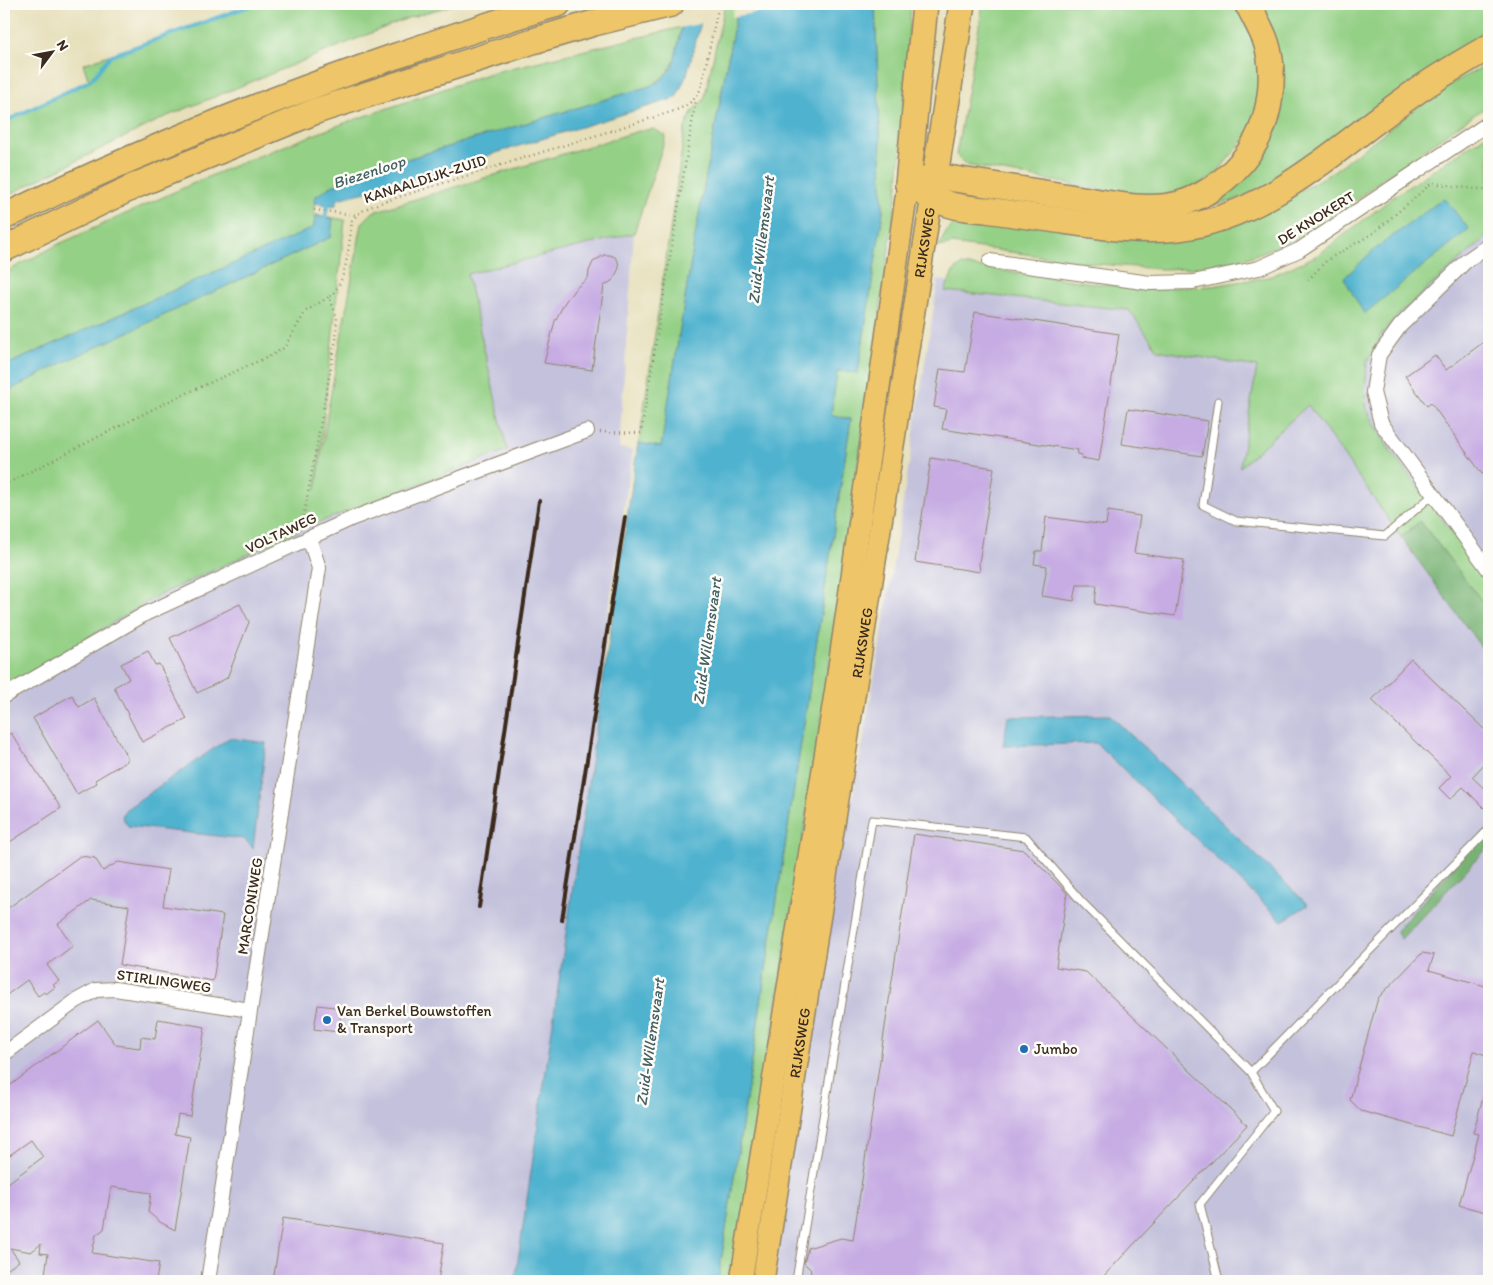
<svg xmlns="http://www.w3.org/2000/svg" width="1493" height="1285" font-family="Itim,sans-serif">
	<rect width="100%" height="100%" fill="#fdfcf7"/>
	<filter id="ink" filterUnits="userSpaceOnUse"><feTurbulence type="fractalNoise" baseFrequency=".02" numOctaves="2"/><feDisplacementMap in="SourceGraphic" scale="10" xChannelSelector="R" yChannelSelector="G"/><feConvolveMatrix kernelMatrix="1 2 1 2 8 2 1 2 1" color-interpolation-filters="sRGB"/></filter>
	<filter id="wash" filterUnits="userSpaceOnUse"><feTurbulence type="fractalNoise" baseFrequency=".0096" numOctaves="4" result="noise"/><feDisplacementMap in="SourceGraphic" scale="20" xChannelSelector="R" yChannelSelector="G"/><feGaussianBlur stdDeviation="1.12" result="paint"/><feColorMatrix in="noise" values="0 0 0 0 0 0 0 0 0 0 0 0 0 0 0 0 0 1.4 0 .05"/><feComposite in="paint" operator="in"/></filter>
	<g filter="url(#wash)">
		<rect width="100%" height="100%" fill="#e6dfba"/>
		<!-- industrial -->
		<polygon fill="#c3c1db" points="1489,226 1489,1281 4,1281 4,688 157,596 312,525 467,273 634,233 619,448 633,450 606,627 592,829 787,791 852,803 881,641 938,280 1133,307 1160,344"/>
		<!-- green -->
		<g fill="#94d086" stroke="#687d52">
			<polygon points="254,4 456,4 408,18 165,117 4,197 4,121 89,81 83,64"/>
			<polygon points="725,4 738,4 696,230 661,447 639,443 685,128 693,110 704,100"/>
			<polygon points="875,4 911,4 898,186 820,729 733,1281 718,1281 851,419 833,416 831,414 837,372 839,371 858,373 883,211"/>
			<polygon points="983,4 1233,4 1246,22 1256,50 1260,83 1255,115 1248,135 1213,177 1187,190 1156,196 1130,195 966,165 956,155"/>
			<polygon points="1256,4 1489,4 1489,39 1274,183 1232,201 1208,206 1231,189 1272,124"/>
			<path d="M682,27C676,54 676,72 650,86L387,165L330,187L316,196L313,214L345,220L316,490L328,409L362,223L373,212L639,131L654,129L666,136L634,233L467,274L507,450L312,525L157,596L4,688V393L62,363L331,237L316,216L313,228L4,366V273L59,244L192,184L240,163L342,124L490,73Z"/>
			<path d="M1489,63V106L1472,116L1381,180L1337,215L1296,239L1247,258L1191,268L1161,269L1098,264L952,244L939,247C944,234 950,224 964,219L1256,216L1334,171L1440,90Z"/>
			<polygon points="1489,133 1489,235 1402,311 1383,332 1367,362 1365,397 1367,410 1385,443 1489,582 1489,610 1420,521 1401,537 1308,405 1240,467 1257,367 1158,350 1129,310 945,291 953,272 961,265 1138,289 1212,286 1269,277 1318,255 1396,195"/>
		</g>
		<!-- forest -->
		<g fill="#77b273" stroke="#596e48">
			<polygon points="1420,521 1489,610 1489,658 1401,537"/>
			<polygon points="1489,828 1489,846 1401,939 1396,931"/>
		</g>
		<!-- water -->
		<g fill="#50b2cf" stroke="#466e76">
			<polygon points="687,4 706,4 687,74 676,98 378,189 338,199 335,206 314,203 316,196 330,187 387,165 650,86 661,80 673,66"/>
			<polygon points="738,4 875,4 883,211 858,373 839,371 837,372 831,414 833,416 851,419 718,1281 515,1281 638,443 661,447 696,230"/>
			<polygon points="1444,198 1469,229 1364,314 1344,278 1375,249"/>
			<polygon points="316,216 333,219 331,237 62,363 4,393 4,366 313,228"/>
			<polygon points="1110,715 1308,905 1282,921 1096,743 1003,746 1008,717"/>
			<polygon points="229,738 266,743 253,848 244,839 128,826 122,817 125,810"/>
		</g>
		<!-- pier -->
		<g fill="#e6dfba">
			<polygon points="684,4 708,4 703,23 679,28"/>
			<polygon points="735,4 801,4 732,17"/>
		</g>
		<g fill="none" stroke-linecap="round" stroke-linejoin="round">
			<!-- stream -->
			<g stroke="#50b2cf" stroke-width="4">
				<polyline points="4,122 91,80 110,56 255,4"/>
				<polyline points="324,222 329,200"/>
			</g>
		</g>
		<g id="blocks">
			<!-- building -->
			<g fill="#c6ace3">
				<polygon points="604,255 610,255 615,257 618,261 619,268 613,280 604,286 592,370 544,363 555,321 565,302 575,289 588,278 589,271 593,262"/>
				<polygon points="975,312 1119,334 1099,461 1081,458 1082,455 1077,454 1078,450 942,429 946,409 934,407 940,369 965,372"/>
				<polygon points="1489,338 1489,469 1482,474 1431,403 1427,406 1405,376 1435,355 1446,370"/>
				<polygon points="1128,409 1208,421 1202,456 1122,444"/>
				<polygon points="931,458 994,468 979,563 980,572 915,562"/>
				<polygon points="1108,511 1140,516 1134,553 1184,560 1175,616 1095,604 1097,585 1077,585 1074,601 1042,596 1047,566 1034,564 1036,551 1042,551 1046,517 1106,525"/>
				<polygon points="240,604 249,622 227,678 197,693 170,638"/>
				<polygon points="148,651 155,665 159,664 187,719 142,742 114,687 129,679 121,664"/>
				<polygon points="1411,659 1489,734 1489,759 1472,777 1489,793 1489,813 1463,787 1450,799 1439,788 1451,776 1372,700"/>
				<polygon points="72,695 79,707 94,698 127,757 127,761 95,780 97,783 77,794 33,718"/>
				<polygon points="11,733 61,808 4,846 4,737"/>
				<polygon points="914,834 1024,850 1067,893 1056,967 1086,972 1247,1125 1099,1281 809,1281 811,1270 804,1263 808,1248 841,1238 853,1240"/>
				<polygon points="80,856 95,858 103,871 118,862 169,870 163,906 223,915 213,981 120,965 129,906 91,900 58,924 73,946 47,965 59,981 53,985 55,987 46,994 44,992 38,996 27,980 4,997 4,911"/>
				<polygon points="1422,953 1434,955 1429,970 1489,987 1489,1056 1474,1051 1451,1136 1361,1111 1350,1100 1378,998"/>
				<polygon points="318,1005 342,1008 338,1032 314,1029"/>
				<polygon points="158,1019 205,1027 190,1116 178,1114 175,1134 190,1137 175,1230 160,1222 148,1212 151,1193 111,1187 104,1229 96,1235 92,1253 159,1263 156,1281 44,1281 48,1254 40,1253 41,1244 31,1252 10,1248 19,1261 4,1272 4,1186 43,1157 31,1140 4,1159 4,1090 98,1020 116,1045 140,1048 141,1037 155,1039"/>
				<polygon points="1486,1087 1489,1087 1489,1213 1459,1205 1479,1134 1473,1133"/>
				<polygon points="283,1218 444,1243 438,1281 273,1281"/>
			</g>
		</g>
	</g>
	<g filter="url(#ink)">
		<use href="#blocks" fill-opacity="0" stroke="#90846c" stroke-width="1"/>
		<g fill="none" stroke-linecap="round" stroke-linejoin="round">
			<!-- lane casing -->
			<g stroke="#90846c" stroke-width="9">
				<g id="lane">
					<polyline points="1218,401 1203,505 1236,521 1385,536 1434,494"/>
					<polyline points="796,1281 872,820 1026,837 1081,901 1251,1072 1489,829"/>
					<polyline points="1219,1281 1200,1204 1274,1111 1251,1072"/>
				</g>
			</g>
			<!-- street casing -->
			<g stroke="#90846c" stroke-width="16">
				<g id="street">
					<polyline points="1489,245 1466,261 1400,326 1379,355 1373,392 1381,423 1489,570"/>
					<polyline points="990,261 1150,283 1193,282 1259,268 1299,250 1489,123"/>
					<polyline points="4,696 145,614 309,538 353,518 587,431"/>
					<polyline points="4,1054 76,1001 96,990 115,989 250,1010"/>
					<polyline points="208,1281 319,568 309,538"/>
				</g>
			</g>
			<!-- primary casing -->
			<g stroke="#90846c" stroke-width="24">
				<g id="primary">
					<polyline points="741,1281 836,688 908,184"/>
					<path id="s1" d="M763,1281L934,182"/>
				</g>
			</g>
			<!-- highway casing -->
			<g stroke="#90846c" stroke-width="28">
				<g id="highway">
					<polyline points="935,176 962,4"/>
					<path d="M908,184C920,191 932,199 945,203C958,208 973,209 986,210C1007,213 1029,216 1050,219C1092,225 1135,233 1178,228C1266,217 1333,151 1403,101C1430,81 1459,64 1489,47"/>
					<path d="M908,184L935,176C980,183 1025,190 1070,197C1105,202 1144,213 1179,204C1211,195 1240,170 1256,141C1271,114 1276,71 1266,42C1262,30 1255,19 1250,8L1247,4"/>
					<polyline points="908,184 925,4"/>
					<path d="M4,217C131,155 262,102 396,56C450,38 503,19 558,4"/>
					<polyline points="4,249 139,184 316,111 533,41 594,23 671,4"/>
				</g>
			</g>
			<!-- path -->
			<g stroke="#90846c" stroke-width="2.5" stroke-dasharray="1 4" stroke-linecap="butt">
				<polyline points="314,210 357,215"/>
				<path d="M1308,280L1327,260L1372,234L1432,183C1452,185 1470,190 1489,189"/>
				<polyline points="600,432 641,433 696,99"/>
				<polyline points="4,485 167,402 272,355 284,348 306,311 329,297"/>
				<path d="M305,526L303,520L336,339L337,317L329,297C347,285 349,242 352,221C362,207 376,205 392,199L671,112C685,107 695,102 701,88L719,4"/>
			</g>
			<!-- lane -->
			<use href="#lane" stroke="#fff" stroke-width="7"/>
			<!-- street -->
			<use href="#street" stroke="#fff" stroke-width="14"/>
			<!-- primary -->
			<use href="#primary" stroke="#eec569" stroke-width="21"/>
			<!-- highway -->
			<use href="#highway" stroke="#eec569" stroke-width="25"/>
			<!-- rail -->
			<g stroke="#3b2a1e" stroke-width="4">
				<polyline points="479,907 539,501"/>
				<polyline points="562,920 625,517"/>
			</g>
		</g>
	</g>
	<!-- markers -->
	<g fill="#1f6fb2" stroke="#fdfcf7" stroke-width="2">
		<circle cx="327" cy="1020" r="5"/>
		<circle cx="1024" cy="1049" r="5"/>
	</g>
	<g text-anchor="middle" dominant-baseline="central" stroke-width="5" stroke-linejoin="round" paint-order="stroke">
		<!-- street labels -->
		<g font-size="15" fill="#3b2a1e" stroke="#fdfcf7">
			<text transform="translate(425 179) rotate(-18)">KANAALDIJK-ZUID</text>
			<text transform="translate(1316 218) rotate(-32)">DE KNOKERT</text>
			<text stroke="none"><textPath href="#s1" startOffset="1051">RIJKSWEG</textPath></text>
			<text transform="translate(281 533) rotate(-25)">VOLTAWEG</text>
			<text stroke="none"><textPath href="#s1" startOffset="646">RIJKSWEG</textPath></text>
			<text transform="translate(250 906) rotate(-81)">MARCONIWEG</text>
			<text transform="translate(164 981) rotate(8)">STIRLINGWEG</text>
			<text stroke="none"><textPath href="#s1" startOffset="241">RIJKSWEG</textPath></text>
		</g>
		<!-- poi labels -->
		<g font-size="15" fill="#3b2a1e" stroke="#fdfcf7" text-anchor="start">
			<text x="337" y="1011">Van Berkel Bouwstoffen<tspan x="337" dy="17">&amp; Transport</tspan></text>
			<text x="1034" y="1049">Jumbo</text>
		</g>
		<!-- water labels -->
		<g font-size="16" font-style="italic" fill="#436065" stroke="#fdfcf7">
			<text transform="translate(369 172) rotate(-18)">Biezenloop</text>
			<text transform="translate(761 240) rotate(-83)">Zuid-Willemsvaart</text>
			<text transform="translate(707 641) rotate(-82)">Zuid-Willemsvaart</text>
			<text transform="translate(650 1042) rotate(-82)">Zuid-Willemsvaart</text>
		</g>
	</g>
	<!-- margin -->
	<rect width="1493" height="1285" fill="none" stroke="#fdfcf7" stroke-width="20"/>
	<!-- north arrow -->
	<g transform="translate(52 52) rotate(58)" stroke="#fdfcf7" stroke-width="4" paint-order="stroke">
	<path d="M0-4L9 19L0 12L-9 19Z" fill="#3b2a1e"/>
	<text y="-8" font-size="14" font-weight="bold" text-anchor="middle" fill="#3b2a1e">N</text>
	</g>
</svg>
